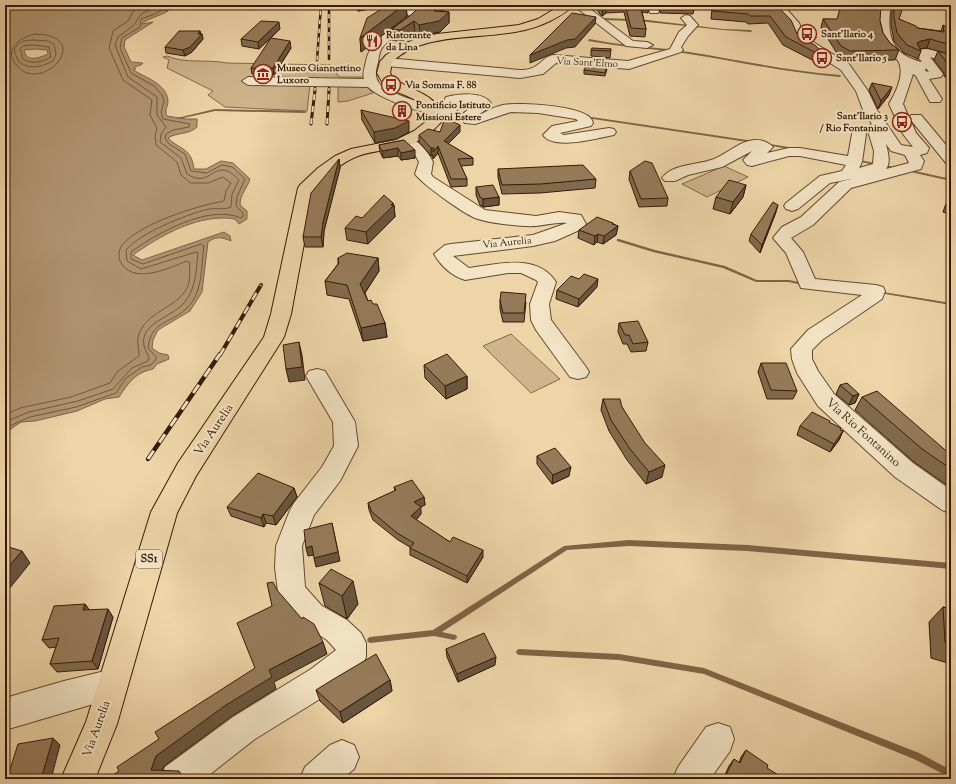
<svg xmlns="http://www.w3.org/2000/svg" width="956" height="784" font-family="'Sorts Mill Goudy',serif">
	<rect width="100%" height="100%" fill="#edd5a8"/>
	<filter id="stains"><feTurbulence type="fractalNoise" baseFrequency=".005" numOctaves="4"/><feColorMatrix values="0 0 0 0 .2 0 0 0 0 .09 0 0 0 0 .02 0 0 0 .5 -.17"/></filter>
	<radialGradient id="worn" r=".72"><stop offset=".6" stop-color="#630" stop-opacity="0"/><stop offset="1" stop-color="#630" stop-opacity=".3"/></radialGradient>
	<!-- green -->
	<g fill="#ceb58c" stroke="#826849">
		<path d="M167,56C185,64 207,59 227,63L331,65L339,77H364V83L373,93L348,101L338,102V85H310L307,111L225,107L208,95L213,91L167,68L169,60L163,57Z"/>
		<polygon points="724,166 748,177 707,197 682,184"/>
		<polygon points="511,334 560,379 531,393 483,346"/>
	</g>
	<!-- water -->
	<path fill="#af9571" stroke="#7f6446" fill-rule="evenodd" d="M5,5L177,6L169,10L156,8L168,11C160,16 148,18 142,24L153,22L125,40L124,47L131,62L143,63L141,65L134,67L136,69L133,70C145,77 167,84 168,101C168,107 164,110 167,116L186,119H197V127C189,135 177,132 168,138C181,151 191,147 194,169H206L221,161L233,163L250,179C247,189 240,194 240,205L247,211V219L239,224L235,219C200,213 161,235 133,255L142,260L224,232L230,236L231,241C222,237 216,236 208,242L202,292L190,311L158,330L153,340L152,348L159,353L168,355L169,359L157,364L153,369C136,372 128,383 119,397L105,399L77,411L35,421L21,422L5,433ZM35,49L47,50L48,54C39,58 26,63 24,50Z"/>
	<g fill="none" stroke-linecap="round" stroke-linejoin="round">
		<!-- shore -->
		<g stroke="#73583c" stroke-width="1">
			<path d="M35,34C40,35 45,34 50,36C85,47 41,91 18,67C2,50 18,38 35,34Z"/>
			<path d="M34,40L48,41L54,44L56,54L53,61C41,67 31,70 19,62L14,51C17,41 25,40 34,40Z"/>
			<path d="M34,45L49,47L51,57C42,62 32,65 23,59L20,49L23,46Z"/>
			<path d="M5,415L20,408L71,397L110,383L118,371L139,356C139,350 137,343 138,337C144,312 176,309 187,288C191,280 189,271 190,263L187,261C169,268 132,286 120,261C118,256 119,248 123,244C142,223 196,206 224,201L226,191L231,183L223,177L208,183H191L181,175L177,162L156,145L155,135L157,128L150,115L152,100L123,80L109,48L113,31L128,21L134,10L145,5"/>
			<path d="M5,422L29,412L78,401L113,389L132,368L148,361L149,357C129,325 169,320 184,303C196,289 196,271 198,253L196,252L141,269L127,261L126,250C140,233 187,214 209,209C217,208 224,210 231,207L232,194L239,180C235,176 229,170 223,170C210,170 206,186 187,174L181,158L160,142L161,134L166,127L157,115V97L128,77L115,45L118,37L134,25L141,14L160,5"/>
			<path d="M5,428L30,417L76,407L116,393L126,378L142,367L151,365L157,358L148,348C151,320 171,324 187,308C203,293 201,266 204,246L201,244L143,264L131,259V252C157,233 209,204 241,218L243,217V213L236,206L237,197L245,179L232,167L222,165L207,173L191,171L185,154L169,144L165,138L166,134L173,130L189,127L190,124L163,119L161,112L164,101L162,95L154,86L131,73L120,48L122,38L140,27L141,19L155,14L170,5"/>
		</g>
		<!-- stream -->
		<g fill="#7f6446" fill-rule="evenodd">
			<polygon points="602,18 631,19 632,20 631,21 603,20"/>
			<polygon points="639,19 723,29 751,30 752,31 751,32 723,30 638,21"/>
			<path d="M589,39C622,46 656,47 689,52C739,60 789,71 840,75L841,76L840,77C789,73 740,62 689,54C660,49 631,48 601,43L588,41Z"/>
			<polygon points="215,109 305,111 307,112 305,113 215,111 179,119 177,118"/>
			<polygon points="592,117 754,141 756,142 754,143 593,119 591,118"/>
			<polygon points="764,143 795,148 797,149 795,150 765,145 763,144"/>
			<polygon points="855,159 899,168 901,169 899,170 856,161 854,160"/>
			<polygon points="906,169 951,179 951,181 906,171"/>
			<polygon points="617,239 619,239 655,250 725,266 757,280 789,280 808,284 808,285 806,286 789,282 756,282 723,268 653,252 617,241"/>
			<polygon points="877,291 951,303 951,305 879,293 877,292"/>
			<polygon points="629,540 747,545 951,563 951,569 747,551 629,546 567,550 442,632 456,635 457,637 456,639 454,640 434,636 370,643 368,642 367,640 368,638 370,637 433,630 564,546"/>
			<polygon points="519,649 619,654 704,668 919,753 951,770 951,778 914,759 704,674 619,660 519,655 517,654 516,652 517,650"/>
		</g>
		<!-- minor casing -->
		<g stroke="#64492e" stroke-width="2">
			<g id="minor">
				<path d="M401,5H412L414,7L451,6L450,8L439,11L418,13L419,16C410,30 392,35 382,48C379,52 379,58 378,62C376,70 374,76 379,83C386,93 431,107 444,107L443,103L446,97C459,94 482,91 491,103L488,108L477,116C486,112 493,107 503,105C517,102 592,105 593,123L591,126L560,133L564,135L609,128L614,129L616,132L614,135L609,136C594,139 553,150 543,135L552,126L578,121L576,119L538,113L511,112L475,124L465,123L459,117L475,104L470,102L457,103L458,109C446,126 379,99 368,87L248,85L242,81L248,77L364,79C362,73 365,67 366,61C373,32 392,34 409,16Z"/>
				<polygon points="573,5 585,5 633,41 647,42 653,45 647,48 626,46"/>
				<polygon points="647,5 657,5 659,11 658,13 650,13"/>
				<path d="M772,5H783L799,23L805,37L849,64L868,91L877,110L901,145L913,147L903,134L889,104C895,94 903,78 900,66C899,59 893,56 888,52C875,39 877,21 881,5H891C886,34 891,55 922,62L915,53C922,44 942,53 951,56V64L930,57L943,74L941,77L929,79L942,99L940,102H930L916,76L913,74L903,104L909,118L911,115H921L951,151V164L946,163L910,119L916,133L929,148L927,153L920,155L924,161L921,169L851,188L813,225L791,238L803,252L815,279L876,285L883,287L885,291L882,299L822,340L812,350V359L818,371L834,394L913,463L951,490V513L942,510L895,477L818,406L797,373L792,359L791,349L808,330L862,295L801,288L786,253L773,238L782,227L801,217L839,182L851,179L830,183L798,209L792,211L786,209L784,206L786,203L820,176L842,171L846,165L800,156H789L752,166L747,165L743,160L752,151L722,167L688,175L675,181H665L662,178C672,164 697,165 711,160C725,156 741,139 757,140C762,140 770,143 773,147L767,153L789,148H800L848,156L852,134L854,131H864L866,134L862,162L859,168L873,164L874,151L867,128L872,124L863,110L856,91L841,70L796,41L790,26ZM926,68L929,72L925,71ZM886,144L891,151L905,155L909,163L886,169C891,163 888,152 886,144Z"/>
				<path d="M686,15L690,16L698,25L688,36L681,47L683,50L681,52L629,69L556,63L543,74L520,78L386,66L380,62L386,58L520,70C540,70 539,59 553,55L628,61L670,49L679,32L687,25L681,18Z"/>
				<path d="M407,137C419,140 428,152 433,162L431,174L433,177L485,210L536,216L559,212L581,215L586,224L584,228L555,241L533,246L453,256L469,268C498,264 537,253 556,282L549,304L551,320L586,367L589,372L586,377L578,379L570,377L536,330L531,320L530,304L538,282L536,280L521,273H508L465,280C452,276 441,266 434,254L445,245L451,244L533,235L567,223C556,222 547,225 536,226C522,227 488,223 475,218C463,213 422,184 415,174L419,162L415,155L400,141L402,138Z"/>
				<polygon points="317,369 325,371 355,422 358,446 340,481 314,515 302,546 305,587 322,606 347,620 361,633 366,643 366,657 362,667 333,691 255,739 204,779 160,779 165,767 233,717 311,669 336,650 327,640 302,624 282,601 278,592 275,568 276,546 290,510 294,503 322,467 334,446 333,422 306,376 309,371"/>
				<polygon points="113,669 124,673 128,684 124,695 5,730 5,698 64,681"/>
				<polygon points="718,723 730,727 734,739 730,751 710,779 673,779 678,767 706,727"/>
				<polygon points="342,740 354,745 359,757 354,769 342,779 300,779 305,767 330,745"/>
			</g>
		</g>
		<!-- major casing -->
		<g stroke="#371a06" stroke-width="2">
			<path id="major" d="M561,5H573C568,12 558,17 550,21C501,46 430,25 392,62L390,73L393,78C412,92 441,94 442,121C439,125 435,128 431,132C404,154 386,146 358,156C340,163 327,176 314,189L291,314L284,337L196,476L177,513L117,724L95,779H61L86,722L151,512L178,463L264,337L271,314L298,188L300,185L318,168L335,156L351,149L396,140L414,131L428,120C428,96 398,97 384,84C381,81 379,76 377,73L380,62L386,55L404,44L418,38L437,34L519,25L538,19Z"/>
		</g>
		<!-- minor -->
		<use href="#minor" fill="#f3e4c6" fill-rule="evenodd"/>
		<!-- major -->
		<use href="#major" fill="#edd5a8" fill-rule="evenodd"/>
		<!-- rail-far3 casing -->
		<g stroke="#371a06" stroke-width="2.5">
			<g id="rail-far3">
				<polyline points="329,5 329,59"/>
				<polyline points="317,60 321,5"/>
				<polyline points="315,91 315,88"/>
				<polyline points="329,91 329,88"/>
			</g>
		</g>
		<!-- rail-far2 casing -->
		<g stroke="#371a06" stroke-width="3">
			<g id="rail-far2">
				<polyline points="311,124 315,90"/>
				<polyline points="327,124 329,90"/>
			</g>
		</g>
		<!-- rail-far1 casing -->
		<g stroke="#371a06" stroke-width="4">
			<polyline id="rail-far1" points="220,355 261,285"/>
		</g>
		<!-- rail casing -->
		<g stroke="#371a06" stroke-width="4.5">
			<polyline id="rail" points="148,459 220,354"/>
		</g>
		<!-- rail-far3 -->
		<use href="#rail-far3" stroke="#f3e4c6" stroke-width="1.5" stroke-dasharray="4.5" stroke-linecap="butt"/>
		<!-- rail-far2 -->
		<use href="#rail-far2" stroke="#f3e4c6" stroke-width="2" stroke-dasharray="6" stroke-linecap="butt"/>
		<!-- rail-far1 -->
		<use href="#rail-far1" stroke="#f3e4c6" stroke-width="2.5" stroke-dasharray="8" stroke-linecap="butt"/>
		<!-- rail -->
		<use href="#rail" stroke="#f3e4c6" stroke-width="3" stroke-dasharray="10" stroke-linecap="butt"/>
	</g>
	<!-- wall -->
	<g fill="#816a4d" stroke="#371a06">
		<polygon points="336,5 406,5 407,16 361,52 360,38 386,6 358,11 353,6 337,7"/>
		<polygon points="414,5 440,5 441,11 449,12 449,23 440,32 420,36 415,32 401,42 392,40 392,29 411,15 420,6 420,5"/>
		<polygon points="595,5 649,5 648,13 642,12 646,29 645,37 630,36 624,12 606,13 602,16 599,13"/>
		<polygon points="658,5 776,5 797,34 824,54 821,62 820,64 783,45 768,23 748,24 746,22 711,19 712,8 695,6 693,14 660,13"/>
		<polygon points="894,6 899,19 917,28 941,31 943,25 951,30 951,55 927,48 920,49 921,51 918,59 904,53 894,41 891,25 891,14"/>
		<polygon points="823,19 880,21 883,33 890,43 899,50 895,60 847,61 838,55 821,28"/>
		<polygon points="280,29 259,49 242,46 241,39"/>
		<polygon points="200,31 201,34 202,34 203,39 192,52 185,56 166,53 165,47"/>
		<polygon points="291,48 274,75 252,74 251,68"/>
		<polygon points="611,49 610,58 591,56 591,50"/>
		<polygon points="938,51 951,55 951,82 944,76 944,73 934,60"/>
		<polygon points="607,69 605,76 584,74 584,70"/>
		<polygon points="872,83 889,95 878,109 869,90"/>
		<polygon points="361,110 409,132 396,139 375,143 362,120"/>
		<polygon points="440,132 460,132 448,144 473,158 473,165 461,166 467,179 467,186 451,187 438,153 433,159 433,155 431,156 419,142 419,135"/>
		<polygon points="404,140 415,158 401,160 398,156 383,158 380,152 379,145"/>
		<polygon points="339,159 340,168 324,231 323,247 305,247 303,237"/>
		<polygon points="498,169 596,179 595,188 540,193 502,194 498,177"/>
		<polygon points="630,171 668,198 667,206 639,207 629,179"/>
		<polygon points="746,185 743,197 730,214 713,209 716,197"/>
		<polygon points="476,187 499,197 499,205 483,207 480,205 476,195"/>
		<polygon points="951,193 951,215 943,212 947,201"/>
		<polygon points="393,203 393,205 394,205 395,217 368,244 347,240 345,228 362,218"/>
		<polygon points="776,212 760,253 749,241 751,234"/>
		<polygon points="613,223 613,224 618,226 616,235 603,244 597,242 594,245 578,238 579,230"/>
		<polygon points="338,258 378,258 379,271 365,293 368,301 373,304 385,323 387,337 363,341 349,299 327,295 325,281 338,264"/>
		<polygon points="597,287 578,307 556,299 557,290"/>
		<polygon points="500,300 526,302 524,322 503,322 500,309"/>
		<polygon points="619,323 648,342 646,351 631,352 627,344 623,344 618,332"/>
		<polygon points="761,363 797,391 793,399 767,399 758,372"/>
		<polygon points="424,365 467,376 467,389 446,399 425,378"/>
		<polygon points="840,385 859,394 855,403 849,405 836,394"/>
		<polygon points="862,397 951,455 951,488 914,462 855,410"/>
		<polygon points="603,399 622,407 662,477 646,484 627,460 609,431 601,410"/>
		<polygon points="829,422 840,430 843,431 839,440 830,452 797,435 800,426"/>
		<polygon points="537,456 569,476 552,484 537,464"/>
		<polygon points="394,487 424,497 425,505 420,507 421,514 416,520 450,542 483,557 467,583 410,555 410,547 398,540 373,520 369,510 368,503 395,491"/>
		<polygon points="294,488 297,497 276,525 266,523 264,527 231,516 227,507"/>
		<polygon points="319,583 358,604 347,619 325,606"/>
		<polygon points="85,604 89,610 113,617 98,669 57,672 50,664 56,647 49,648 42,640"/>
		<polygon points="943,607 951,609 951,664 931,658 929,622"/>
		<polygon points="446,649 495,665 458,682 447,657"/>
		<polygon points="390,680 392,691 343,723 320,701 316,690"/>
		<polygon points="746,750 767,768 778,779 723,779 729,766 734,759 739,763 741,757"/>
	</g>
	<!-- shaded-wall -->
	<g fill="#69563f" stroke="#371a06">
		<polygon points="357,5 394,5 358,11"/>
		<polygon points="404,5 406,5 407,16 361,52 360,38"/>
		<polygon points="440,5 441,16 434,11"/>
		<polygon points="606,5 606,13 602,16 603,8"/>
		<polygon points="449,12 449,23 440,32 420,36 419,25"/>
		<polygon points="596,17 595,24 575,47 566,48 530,63 530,55"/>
		<polygon points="414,21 415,32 401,42 400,30"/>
		<polygon points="279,22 280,29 259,49 258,42"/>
		<polygon points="200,31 201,35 202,34 203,39 192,52 185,56 183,50"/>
		<polygon points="930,39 927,48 918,49 917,43 921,41"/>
		<polygon points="290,41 291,48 274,75 273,68"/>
		<polygon points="824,54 821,62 820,64 822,56"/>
		<polygon points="892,87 889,95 878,109 881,101"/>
		<polygon points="409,121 409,132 396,139 375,143 374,132"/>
		<polygon points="460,125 460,132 444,148 444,141"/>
		<polygon points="438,146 438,153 433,159 433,155 431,156 431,148"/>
		<polygon points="398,148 398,156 383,158 382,151"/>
		<polygon points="415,150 415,158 401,160 401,153"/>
		<polygon points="339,159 340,168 324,231 323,247 321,237 323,222"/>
		<polygon points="746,185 743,197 730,214 733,202"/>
		<polygon points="499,197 499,205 483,207 483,199"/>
		<polygon points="393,203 393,206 394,205 395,217 368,244 366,232"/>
		<polygon points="778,205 776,212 760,253 762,245"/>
		<polygon points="613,223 612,231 618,226 616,235 603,244 604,236 612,224"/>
		<polygon points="598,234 597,242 594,245 595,236"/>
		<polygon points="378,258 379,271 362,297 360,284"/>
		<polygon points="598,279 597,287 578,307 579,299"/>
		<polygon points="385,323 387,337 363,341 361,328"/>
		<polygon points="299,342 302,355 305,380 289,382 286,369"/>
		<polygon points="467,376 467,389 446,399 445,386"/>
		<polygon points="859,394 855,403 849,405 853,396"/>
		<polygon points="843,431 839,440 830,452 834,444"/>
		<polygon points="665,465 662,477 646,484 649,472"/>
		<polygon points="571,467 569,476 552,484 553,475"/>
		<polygon points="294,488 297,497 276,525 273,516"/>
		<polygon points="424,497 425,505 415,509 414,502"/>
		<polygon points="421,507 421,514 412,524 411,516"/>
		<polygon points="263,514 266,523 264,527 261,518"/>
		<polygon points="332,523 340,561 316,567 314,558"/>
		<polygon points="312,546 314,555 308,556 306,548"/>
		<polygon points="483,550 483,557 467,583 467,576"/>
		<polygon points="22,551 30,563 5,594 5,571"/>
		<polygon points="353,581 358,604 347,619 342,596"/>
		<polygon points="85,604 91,612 83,610"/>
		<polygon points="108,609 113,617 98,669 92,661"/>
		<polygon points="323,642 327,654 274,682 276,689 232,716 164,766 159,779 151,770 156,756 269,670"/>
		<polygon points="496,657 495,665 458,682 457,674"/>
		<polygon points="390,680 392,691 343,723 340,712"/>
		<polygon points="53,738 60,745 51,779 41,779"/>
	</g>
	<!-- building -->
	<g fill="#967b5a" stroke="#371a06">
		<polygon points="388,5 404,5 360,38 367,18"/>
		<polygon points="420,5 440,5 434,11 449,12 439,21 419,25 414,21 400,30 392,29 411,15 420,6"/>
		<polygon points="599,5 606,5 603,8"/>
		<polygon points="625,5 640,5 646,29 631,28"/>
		<polygon points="661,5 695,5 695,6"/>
		<polygon points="713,5 776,5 791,20 797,34 816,46 824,54 822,56 786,37 770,16 750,16 748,14 712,11"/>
		<polygon points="841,5 881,5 880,21 883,33 890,43 899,50 850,51 841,46 823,19 837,19"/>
		<polygon points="894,6 903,7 899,19 916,26 917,28 944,32 943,25 951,30 951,45 930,39 921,41 917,43 921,51 907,45 897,33 894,17"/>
		<polygon points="572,13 596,17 575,39 567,40 530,55"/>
		<polygon points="261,21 279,22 258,42 241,39"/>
		<polygon points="179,31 200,31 198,34 202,34 190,47 183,50 165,47"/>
		<polygon points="271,38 290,41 273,68 251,68"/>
		<polygon points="592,48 611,49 610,51 591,50"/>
		<polygon points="938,51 951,55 951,70 947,67 948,64"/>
		<polygon points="587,64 607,65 605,73 584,70"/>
		<polygon points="872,83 892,87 881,101"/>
		<polygon points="361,110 409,121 395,128 374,132"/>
		<polygon points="445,118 460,125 444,141 473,158 458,159 467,179 451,179 438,146 433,152 434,148 431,148 419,135 428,129 440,132"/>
		<polygon points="404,140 415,150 401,153 398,148 382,151 379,145"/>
		<polygon points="339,159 323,222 321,237 303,237 311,193"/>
		<polygon points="645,161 652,163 668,198 641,199 630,171"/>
		<polygon points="583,165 596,179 541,184 502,185 498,169"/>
		<polygon points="729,180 746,185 733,202 716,197"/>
		<polygon points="493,185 499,197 483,199 480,197 476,187"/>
		<polygon points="384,195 393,203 391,205 394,205 366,232 345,228 356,216 362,218"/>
		<polygon points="951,195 951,201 949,200"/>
		<polygon points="773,202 778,205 762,245 751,234"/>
		<polygon points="597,217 613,223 612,224 618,226 604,236 598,234 595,236 579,230"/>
		<polygon points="347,253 378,258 360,284 368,301 371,300 373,304 377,304 385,323 361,328 347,285 325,281 339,263 338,258"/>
		<polygon points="584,274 598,279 579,299 557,290 571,276 579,279"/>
		<polygon points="501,292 526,294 524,313 503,313 500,300"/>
		<polygon points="638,321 648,342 633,344 629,335 625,335 619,323"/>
		<polygon points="299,342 302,367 286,369 283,345"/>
		<polygon points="447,354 467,376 445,386 424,365"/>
		<polygon points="761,363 786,363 797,391 771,390"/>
		<polygon points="847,383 859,394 853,396 840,385"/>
		<polygon points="877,391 951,455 951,469 922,449 862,397"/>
		<polygon points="603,399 620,399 622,407 645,443 665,465 649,472 630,449 611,420"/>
		<polygon points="812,412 830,421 829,422 841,428 840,430 843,431 834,444 800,426"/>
		<polygon points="555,448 571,467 553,475 537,456"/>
		<polygon points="258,473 294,488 273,516 263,514 261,518 227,507"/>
		<polygon points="412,480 424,497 414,502 421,507 411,516 450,542 453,537 483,550 467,576 410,548 414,543 397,533 372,512 368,503 396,490 394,487"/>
		<polygon points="332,523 338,552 314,558 312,546 306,548 304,530"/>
		<polygon points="5,546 22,551 5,571"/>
		<polygon points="331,569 353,581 342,596 319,583"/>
		<polygon points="273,582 277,590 302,619 303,617 314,624 323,642 269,670 272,677 226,705 156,756 151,770 179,771 184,779 107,779 119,771 117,767 159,739 155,732 255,668 237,623 272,606 267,583"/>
		<polygon points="85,604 83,610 108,609 92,661 50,664 59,638 42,640 54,606"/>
		<polygon points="943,607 951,609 951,644 945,642"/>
		<polygon points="484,633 496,657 457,674 446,649"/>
		<polygon points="376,654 390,680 340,712 316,690 332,680"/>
		<polygon points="53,738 41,779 7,779 18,744"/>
		<polygon points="746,750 768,765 767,768 780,776 778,779 724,779 734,759 740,763"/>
	</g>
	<!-- icons -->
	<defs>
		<g id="bus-ring" transform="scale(1)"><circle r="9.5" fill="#f3e4c6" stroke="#8f2418" stroke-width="1.5"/><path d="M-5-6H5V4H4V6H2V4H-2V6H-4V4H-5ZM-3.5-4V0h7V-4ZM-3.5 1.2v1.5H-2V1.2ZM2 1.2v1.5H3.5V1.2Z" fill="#8f2418"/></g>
		<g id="restaurant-ring" transform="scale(1)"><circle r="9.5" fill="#f3e4c6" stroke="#8f2418" stroke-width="1.5"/><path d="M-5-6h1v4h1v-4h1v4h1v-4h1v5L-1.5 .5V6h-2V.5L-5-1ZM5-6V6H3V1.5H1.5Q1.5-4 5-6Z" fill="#8f2418"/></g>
		<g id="museum-ring" transform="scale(1)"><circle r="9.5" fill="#f3e4c6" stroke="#8f2418" stroke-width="1.5"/><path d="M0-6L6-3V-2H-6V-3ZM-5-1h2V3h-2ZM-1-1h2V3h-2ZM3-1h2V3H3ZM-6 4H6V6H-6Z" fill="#8f2418"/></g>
		<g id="building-ring" transform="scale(1)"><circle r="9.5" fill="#f3e4c6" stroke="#8f2418" stroke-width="1.5"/><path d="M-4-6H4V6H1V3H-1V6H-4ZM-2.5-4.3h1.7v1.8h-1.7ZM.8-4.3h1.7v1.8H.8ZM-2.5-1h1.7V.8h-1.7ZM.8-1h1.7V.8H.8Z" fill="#8f2418"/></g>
	</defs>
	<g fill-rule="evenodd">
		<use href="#bus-ring" x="807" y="34"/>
		<use href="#restaurant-ring" x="372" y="41"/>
		<use href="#bus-ring" x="822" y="58"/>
		<use href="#museum-ring" x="263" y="74"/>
		<use href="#bus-ring" x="391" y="85"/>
		<use href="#building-ring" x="402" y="111"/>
		<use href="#bus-ring" x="902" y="122"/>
	</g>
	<g text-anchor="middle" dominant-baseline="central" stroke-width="4" stroke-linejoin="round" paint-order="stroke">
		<!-- far-poi labels -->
		<g font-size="10" font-weight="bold" fill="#371a06" stroke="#f3e4c6" text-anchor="start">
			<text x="821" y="34">Sant'Ilario 4</text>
			<text x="386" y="35">Ristorante<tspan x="386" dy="12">da Lina</tspan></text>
			<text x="836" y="58">Sant'Ilario 5</text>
			<text x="277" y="68">Museo Giannettino<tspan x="277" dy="12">Luxoro</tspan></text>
			<text x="405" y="85">Via Somma F. 88</text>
			<text x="416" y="105">Pontificio Istituto<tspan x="416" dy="12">Missioni Estere</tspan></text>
			<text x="888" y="116" text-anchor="end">Sant'Ilario 3<tspan x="888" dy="12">/ Rio Fontanino</tspan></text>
		</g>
		<!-- far-street labels -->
		<g font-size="10" fill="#371a06" stroke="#f3e4c6">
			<text transform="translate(587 63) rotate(3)">Via Sant'Elmo</text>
			<text transform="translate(507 243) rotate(-6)">Via Aurelia</text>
		</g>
		<!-- shield labels -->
		<rect fill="#f3e4c6" stroke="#6f5740" stroke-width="1" x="136" y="550" width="26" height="18" rx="3"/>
		<g font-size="11" font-weight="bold" fill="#371a06">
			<text x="149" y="559">SS1</text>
		</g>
		<!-- street labels -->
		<g font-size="12" fill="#371a06" stroke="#f3e4c6">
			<text transform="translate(214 430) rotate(-56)">Via Aurelia</text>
			<text transform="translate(863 433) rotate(42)">Via Rio Fontanino</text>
			<text transform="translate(97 729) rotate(-70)">Via Aurelia</text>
		</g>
	</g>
	<!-- margin -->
	<rect width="956" height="784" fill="none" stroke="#edd5a8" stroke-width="20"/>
	<rect x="6" y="6" width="944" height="772" fill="none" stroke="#371a06" stroke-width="2"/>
	<rect x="10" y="10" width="936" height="764" fill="none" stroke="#371a06"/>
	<rect width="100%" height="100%" filter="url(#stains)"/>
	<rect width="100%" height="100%" fill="url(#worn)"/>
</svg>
